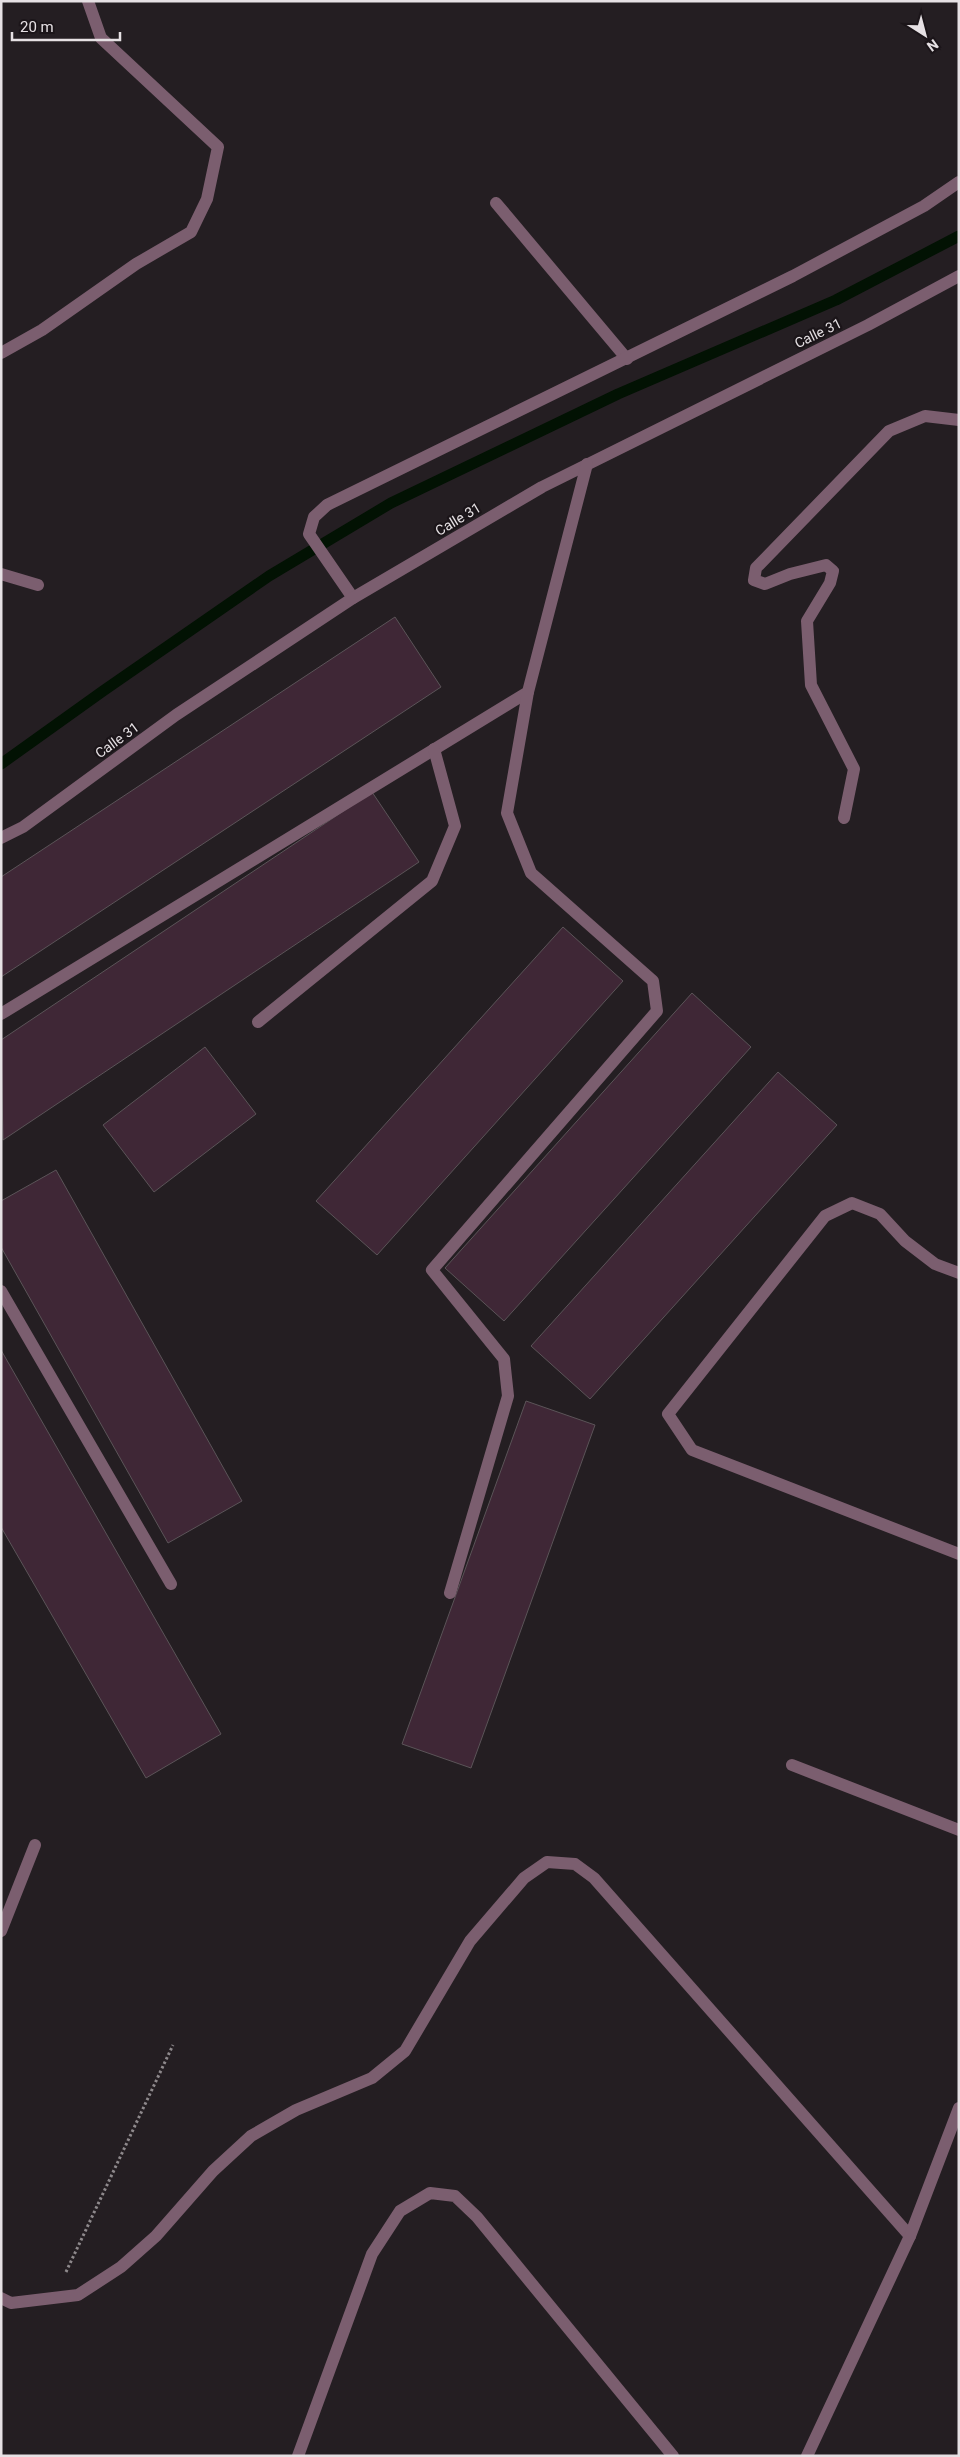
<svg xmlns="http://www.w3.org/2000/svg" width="960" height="2457" font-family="Roboto,sans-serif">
	<rect width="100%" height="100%" fill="#241e22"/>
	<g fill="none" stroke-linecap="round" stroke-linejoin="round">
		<!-- stream -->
		<polyline stroke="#021203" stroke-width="11" points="1,764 103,691 269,576 391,503 618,394 836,300 959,236"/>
	</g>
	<!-- building -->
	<g fill="#3f2736" stroke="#5b5458">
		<polygon points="395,617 441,687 1,977 1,877"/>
		<polygon points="372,792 419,862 3,1140 1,1040"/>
		<polygon points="563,927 623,981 377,1255 316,1201"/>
		<polygon points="692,993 751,1047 504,1321 445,1268"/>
		<polygon points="205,1047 256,1114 154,1192 103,1125"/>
		<polygon points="778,1072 837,1125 590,1399 531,1346"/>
		<polygon points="56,1170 242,1501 168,1543 1,1247 1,1201"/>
		<polygon points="1,1350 221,1734 146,1778 1,1527"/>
		<polygon points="526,1401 595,1425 471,1768 402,1744"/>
	</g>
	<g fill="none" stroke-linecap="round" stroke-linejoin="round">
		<!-- path -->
		<polyline stroke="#8e898c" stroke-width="3" stroke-dasharray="2.5 2.5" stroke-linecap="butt" points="66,2272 173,2045"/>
		<!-- minor -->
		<g stroke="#7b5e6f" stroke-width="12">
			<polyline points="496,203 627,359"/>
			<polyline points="1,353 42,330 136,264 191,232 207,199 218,147 101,38 88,1"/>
			<polyline points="1,574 38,585"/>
			<polyline points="353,598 309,534 314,517 327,505 793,276 924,206 959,182"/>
			<polyline points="844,818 854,769 811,685 807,621 830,583 833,571 826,565 790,574 765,584 754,580 756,568 889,431 925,416 959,420"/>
			<polyline points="1,838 23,827 176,715 353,598 542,487 868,325 959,276"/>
			<polyline points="1,1014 528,692 587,464"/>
			<polyline points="258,1022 432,881 455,826 434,749"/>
			<polyline points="959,1273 935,1264 905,1241 880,1214 852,1203 825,1216 668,1414 692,1450 959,1554"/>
			<polyline points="1,1291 171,1584"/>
			<polyline points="450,1593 508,1396 504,1359 432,1270 657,1011 653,981 531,873 507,813 528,692"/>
			<polyline points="792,1765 959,1830"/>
			<polyline points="1,1931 35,1845"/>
			<polyline points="1,2298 11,2303 78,2295 121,2267 156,2236 213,2171 251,2136 296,2110 372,2078 405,2051 470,1941 524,1878 547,1862 575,1864 594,1878 910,2236"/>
			<polyline points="298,2456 372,2254 400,2211 430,2193 455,2196 477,2217 673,2456"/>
			<polyline points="807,2456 910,2236 959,2108"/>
		</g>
	</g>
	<g text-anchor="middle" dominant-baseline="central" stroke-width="4.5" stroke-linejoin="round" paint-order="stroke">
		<!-- street labels -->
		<g font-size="14" fill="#e6e1e4" stroke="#1b1519">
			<text transform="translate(818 333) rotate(-26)">Calle 31</text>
			<text transform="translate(458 519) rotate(-31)">Calle 31</text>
			<text transform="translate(117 740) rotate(-36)">Calle 31</text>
		</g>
	</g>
	<!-- border -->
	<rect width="960" height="2457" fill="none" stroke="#e6e1e4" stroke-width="5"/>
	<!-- north arrow -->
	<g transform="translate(925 35) rotate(144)" stroke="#1b1519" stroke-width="4" paint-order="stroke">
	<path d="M0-4L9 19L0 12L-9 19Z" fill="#e6e1e4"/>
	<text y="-8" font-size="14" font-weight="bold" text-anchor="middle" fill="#e6e1e4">N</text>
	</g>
	<!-- scale -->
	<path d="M12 32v8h108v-8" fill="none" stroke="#e6e1e4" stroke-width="2.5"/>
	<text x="20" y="32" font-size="15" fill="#e6e1e4" stroke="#1b1519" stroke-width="4" paint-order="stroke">20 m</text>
</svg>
